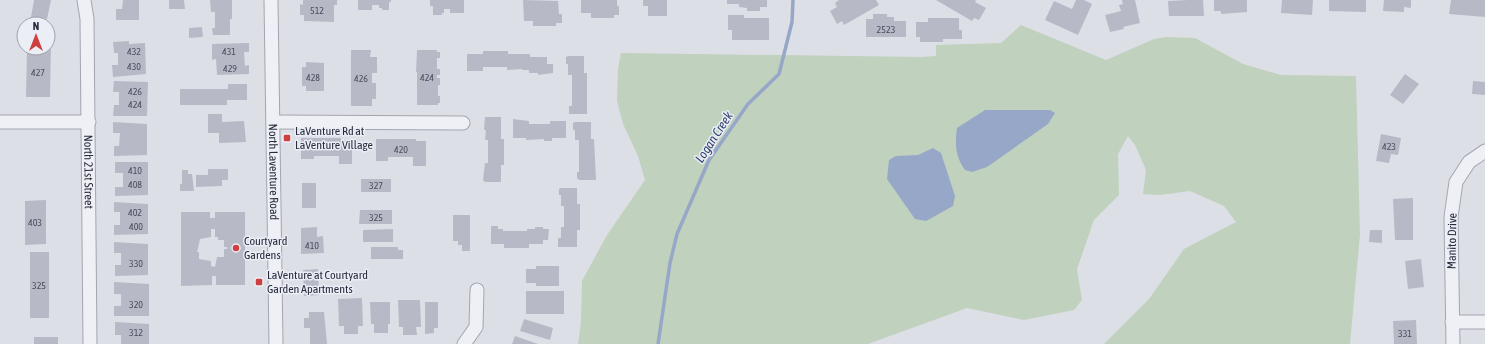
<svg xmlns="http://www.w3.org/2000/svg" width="1485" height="344" font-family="'Asap Condensed',sans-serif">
	<rect width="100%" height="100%" fill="#dddfe7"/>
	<!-- green -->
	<polygon fill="#c0d1be" points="1021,25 1106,60 1154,39 1166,37 1195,38 1243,64 1281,75 1356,76 1360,235 1350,344 1104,344 1149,299 1184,249 1236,222 1224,206 1190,191 1160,195 1143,194 1146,170 1135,145 1128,136 1118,154 1119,195 1094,220 1077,269 1082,300 1074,310 1024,320 967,308 868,344 578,344 581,322 582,281 607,235 645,180 638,156 623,124 617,101 618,69 621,53 922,57 936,56 936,45 1001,43"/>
	<!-- water -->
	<g fill="#97a7c8">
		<path d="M985,110H1050L1055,113L1048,124L987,167L972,172L965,170C955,156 955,145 957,128Z"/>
		<polygon points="933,148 941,153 955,196 953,206 926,221 915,219 887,179 889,160 896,156 918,155"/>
	</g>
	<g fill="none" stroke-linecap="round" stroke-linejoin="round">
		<!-- stream -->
		<polyline stroke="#97a7c8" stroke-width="3.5" points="658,344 670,263 677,234 709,160 748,104 779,74 792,22 793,0"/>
	</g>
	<!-- building -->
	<g fill="#b7bac6" fill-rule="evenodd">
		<polygon points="34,0 51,0 47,19 31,17"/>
		<polygon points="123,0 139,0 139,20 116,20 116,9 122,9"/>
		<polygon points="169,0 184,0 185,9 169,9"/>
		<polygon points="210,0 232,0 232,19 230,19 230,35 213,35 212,28 215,28 215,12 211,12"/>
		<polygon points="303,0 337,0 337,5 334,5 334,22 304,21 304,15 300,15 300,4 303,5"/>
		<polygon points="358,0 391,0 391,2 389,2 389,10 382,10 382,8 379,8 379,5 372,5 372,10 358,10"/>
		<polygon points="430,0 464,0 464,13 450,13 450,9 444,9 444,13 442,13 442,15 433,15 433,6 430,6"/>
		<polygon points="523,0 558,1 559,14 562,14 562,23 556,23 556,26 533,26 533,21 524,21"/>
		<polygon points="581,0 617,0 617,6 619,6 619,15 614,15 614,18 591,18 591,13 581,13"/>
		<polygon points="643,0 667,0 667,16 648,16 648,6 643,6"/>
		<polygon points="727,0 767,0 767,7 760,7 760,11 747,11 747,8 739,7 739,4 727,4"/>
		<polygon points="839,0 876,0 879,5 844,25 842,21 837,24 830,11 837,7 835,3"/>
		<polygon points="936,0 976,0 975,2 986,8 979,20 974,18 972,21"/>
		<polygon points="1076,0 1084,0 1092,4 1078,35 1045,20 1054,1 1072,9"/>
		<polygon points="1122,0 1135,0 1140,23 1123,27 1124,29 1110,32 1105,15 1121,11 1119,5 1123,4"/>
		<polygon points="1188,0 1203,0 1204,16 1169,16 1168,1"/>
		<polygon points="1214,0 1247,0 1247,12 1221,14 1221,11 1214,11"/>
		<polygon points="1282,0 1313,0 1312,15 1281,13"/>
		<polygon points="1329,0 1366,0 1366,12 1329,11"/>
		<polygon points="1384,0 1411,0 1411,8 1404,7 1404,12 1383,11"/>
		<polygon points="1451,0 1485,0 1485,17 1449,14"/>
		<polygon points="873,14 887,14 887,17 894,17 894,21 906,21 906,37 866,37 866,19 873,19"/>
		<polygon points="728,15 744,15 744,18 769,18 769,40 732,40 732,30 728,30"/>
		<polygon points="928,18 959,18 959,30 962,30 962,39 943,39 943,42 920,42 920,37 916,37 916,22 928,22"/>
		<polygon points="202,27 203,37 189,38 189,28"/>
		<polygon points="129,41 129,44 145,43 146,74 113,77 112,65 118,65 118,53 114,53 113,42"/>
		<polygon points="48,42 51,42 50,97 26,97 27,48 48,48"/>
		<polygon points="249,43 249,52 244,52 245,66 249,65 249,74 217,75 216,59 212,60 212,44"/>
		<polygon points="351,50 371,50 370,57 377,57 377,73 372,73 372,83 376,83 376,99 372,99 372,106 351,106"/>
		<polygon points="417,50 437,50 437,52 440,52 440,58 437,58 437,69 440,69 440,75 437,75 437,78 440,78 440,85 438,85 438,96 440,96 440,103 438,103 438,105 417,105 417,72 416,72"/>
		<polygon points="483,51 508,51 508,54 530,54 530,57 547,57 547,64 553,64 553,73 538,75 538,73 529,73 529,70 522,70 522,69 507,70 507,67 483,67 483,71 467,71 467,54 483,54"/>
		<polygon points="568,56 584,56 584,73 587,73 587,114 569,114 569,106 572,106 572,75 568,75 568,64 566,64 566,57"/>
		<polygon points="306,62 324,63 324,91 306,91 306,86 302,86 302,67 306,67"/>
		<polygon points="1405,74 1419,84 1403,104 1390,95"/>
		<polygon points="114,81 148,82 147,116 113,116 114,105 119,105 119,92 113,92"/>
		<polygon points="1473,81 1485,82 1485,95 1472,94"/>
		<polygon points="228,84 247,84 247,100 227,100 227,105 180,105 180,89 228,89"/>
		<polygon points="208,114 222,114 222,122 244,121 246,142 219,143 219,133 208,133"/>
		<polygon points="485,117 501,117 501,139 504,139 504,165 501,165 501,182 485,182 483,180 485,163 488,163 488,140 485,140 486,130 484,130"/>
		<polygon points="513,119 529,121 529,124 550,124 550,121 566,121 566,138 552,138 552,141 544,141 544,139 526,140 526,138 513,138"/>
		<polygon points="113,122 147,124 147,155 114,156 114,146 119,146 120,133 113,133"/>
		<polygon points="575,122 591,122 591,139 594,139 596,180 579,180 577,178 577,172 579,172 579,140 575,140 575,130 573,130 573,123"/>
		<polygon points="1381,134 1401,138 1398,155 1391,154 1389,163 1376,161"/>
		<polygon points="301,138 341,138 341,140 352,140 352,164 339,164 339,156 314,156 314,159 301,159"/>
		<polygon points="376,139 416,139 416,141 426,141 426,166 413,166 413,157 388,157 388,161 376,161"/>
		<polygon points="115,162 148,162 148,195 115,196 115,187 123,187 123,173 115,173"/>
		<polygon points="208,169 228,169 228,180 222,180 222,186 196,187 196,175 208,175"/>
		<polygon points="182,170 188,170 188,174 192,174 194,191 180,191 180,184 182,184"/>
		<rect x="361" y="179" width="30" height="13"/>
		<rect x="302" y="183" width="14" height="25"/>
		<polygon points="561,188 577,188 577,204 580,204 580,230 577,230 577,247 558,247 558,238 561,238 561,227 564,227 564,206 561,206 561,195 559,195 559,189"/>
		<polygon points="1413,198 1413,240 1395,240 1393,199"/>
		<polygon points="46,200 46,244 25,245 25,201"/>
		<polygon points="114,202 148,204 148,234 114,235 114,225 120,225 120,212 114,212"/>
		<polygon points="360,210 392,210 392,224 359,224"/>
		<path d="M181,212H210V218H215V212H245V285H216V276H212V285L181,286ZM211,229H215V237H218V240H224V247H227V249H224V257H217L215,267L211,266V261L199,259V252H197L200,239L211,237Z"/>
		<polygon points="453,215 470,215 470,251 462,251 462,245 458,245 458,241 453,241"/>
		<polygon points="491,226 498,226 498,229 503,229 503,231 527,231 527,229 535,229 535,227 543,227 543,229 549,229 548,240 543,240 543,244 529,244 529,248 504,248 504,244 491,244"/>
		<polygon points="317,227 317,237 323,236 324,253 301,254 301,228"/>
		<polygon points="393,229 393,242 363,242 363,230"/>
		<polygon points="1370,230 1382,230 1382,243 1369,242"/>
		<polygon points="114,242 148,244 148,275 115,276 115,265 121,265 121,253 114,253"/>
		<polygon points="371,247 398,247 398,250 403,250 403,259 371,259"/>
		<rect x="30" y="252" width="19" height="66"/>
		<polygon points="1421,259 1424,287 1408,289 1405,261"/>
		<polygon points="536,266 559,266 559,286 536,286 536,283 526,283 526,269 536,269"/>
		<polygon points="318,269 319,295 304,296 303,270"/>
		<polygon points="114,282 149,284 149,316 114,316 114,306 121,306 121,294 114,294"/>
		<rect x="526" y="291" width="38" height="23"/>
		<polygon points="362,298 363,326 358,326 358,334 344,334 344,326 339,326 338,299"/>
		<polygon points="398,300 420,300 421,327 416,327 417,335 403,335 403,327 399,327"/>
		<polygon points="370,302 390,302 390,324 388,324 388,333 374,333 374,324 371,324"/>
		<polygon points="425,302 438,302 438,328 434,328 434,333 425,334"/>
		<polygon points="309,312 324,312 327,344 310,344 310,328 304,328 304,318 309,318"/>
		<polygon points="524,319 553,328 550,340 520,331"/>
		<polygon points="1416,320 1417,344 1394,344 1393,321"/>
		<polygon points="115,322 149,324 149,344 121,344 121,335 115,335"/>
		<polygon points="515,336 538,344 512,344"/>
		<rect x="34" y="337" width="24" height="7"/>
	</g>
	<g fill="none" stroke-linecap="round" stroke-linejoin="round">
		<!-- minor casing -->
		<g stroke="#a2a5b1" stroke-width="15">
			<g id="minor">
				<path id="s1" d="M84,0L87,19L90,344"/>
				<path id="s2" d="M271,0L276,344"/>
				<polyline points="0,122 89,122"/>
				<polyline points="274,122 463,123"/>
				<polyline points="1452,322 1485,322"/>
				<polyline points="464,344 476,327 477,290"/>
				<polyline points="1453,344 1451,217 1456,182 1469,162 1485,151"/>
			</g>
		</g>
		<!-- minor -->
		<use href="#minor" stroke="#eff0f5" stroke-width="13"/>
	</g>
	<!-- markers -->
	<g fill="#ce3f40" stroke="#eceef5" stroke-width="1.5">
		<rect x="283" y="134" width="8" height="8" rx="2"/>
		<circle cx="236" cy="248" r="4"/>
		<rect x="255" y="278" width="8" height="8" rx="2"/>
	</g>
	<g text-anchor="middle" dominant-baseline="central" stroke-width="3" stroke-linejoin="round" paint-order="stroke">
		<!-- number labels -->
		<g font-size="10" fill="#4a4f5f">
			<text x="317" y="10">512</text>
			<text x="886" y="29">2523</text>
			<text x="134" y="51">432</text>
			<text x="229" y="51">431</text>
			<text x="134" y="66">430</text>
			<text x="230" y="68">429</text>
			<text x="38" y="72">427</text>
			<text x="313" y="77">428</text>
			<text x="427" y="77">424</text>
			<text x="361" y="78">426</text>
			<text x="135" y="91">426</text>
			<text x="135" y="104">424</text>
			<text x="1389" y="146">423</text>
			<text x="401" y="149">420</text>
			<text x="135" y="170">410</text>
			<text x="135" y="184">408</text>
			<text x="376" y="185">327</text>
			<text x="135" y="212">402</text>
			<text x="376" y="217">325</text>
			<text x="35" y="222">403</text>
			<text x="136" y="226">400</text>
			<text x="312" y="245">410</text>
			<text x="136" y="263">330</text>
			<text x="39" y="285">325</text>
			<text x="136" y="304">320</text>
			<text x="136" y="332">312</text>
			<text x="1405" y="333">331</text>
		</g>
		<!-- poi labels -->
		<g font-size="12" fill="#262b3d" stroke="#eceef5" text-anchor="start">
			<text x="295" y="131">LaVenture Rd at<tspan x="295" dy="14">LaVenture Village</tspan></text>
			<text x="244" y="241">Courtyard<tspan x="244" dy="14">Gardens</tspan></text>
			<text x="267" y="275">LaVenture at Courtyard<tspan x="267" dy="14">Garden Apartments</tspan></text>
		</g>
		<!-- street labels -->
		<g font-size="12" fill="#262b3d" stroke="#eceef5">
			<text stroke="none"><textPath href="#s1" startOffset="172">North 21st Street</textPath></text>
			<text stroke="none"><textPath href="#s2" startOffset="172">North Laventure Road</textPath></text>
			<text transform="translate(1452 241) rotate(-89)">Manito Drive</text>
		</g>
		<!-- water labels -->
		<g font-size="13" font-style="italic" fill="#304471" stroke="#eceef5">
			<text transform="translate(714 137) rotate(-57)">Logan Creek</text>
		</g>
	</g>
	<!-- north arrow -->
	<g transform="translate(36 36)"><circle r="19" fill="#eceef5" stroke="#9da0ab"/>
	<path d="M0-3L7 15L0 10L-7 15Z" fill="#ce3f40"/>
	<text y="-6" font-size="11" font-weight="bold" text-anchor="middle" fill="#262b3d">N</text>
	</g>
</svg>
